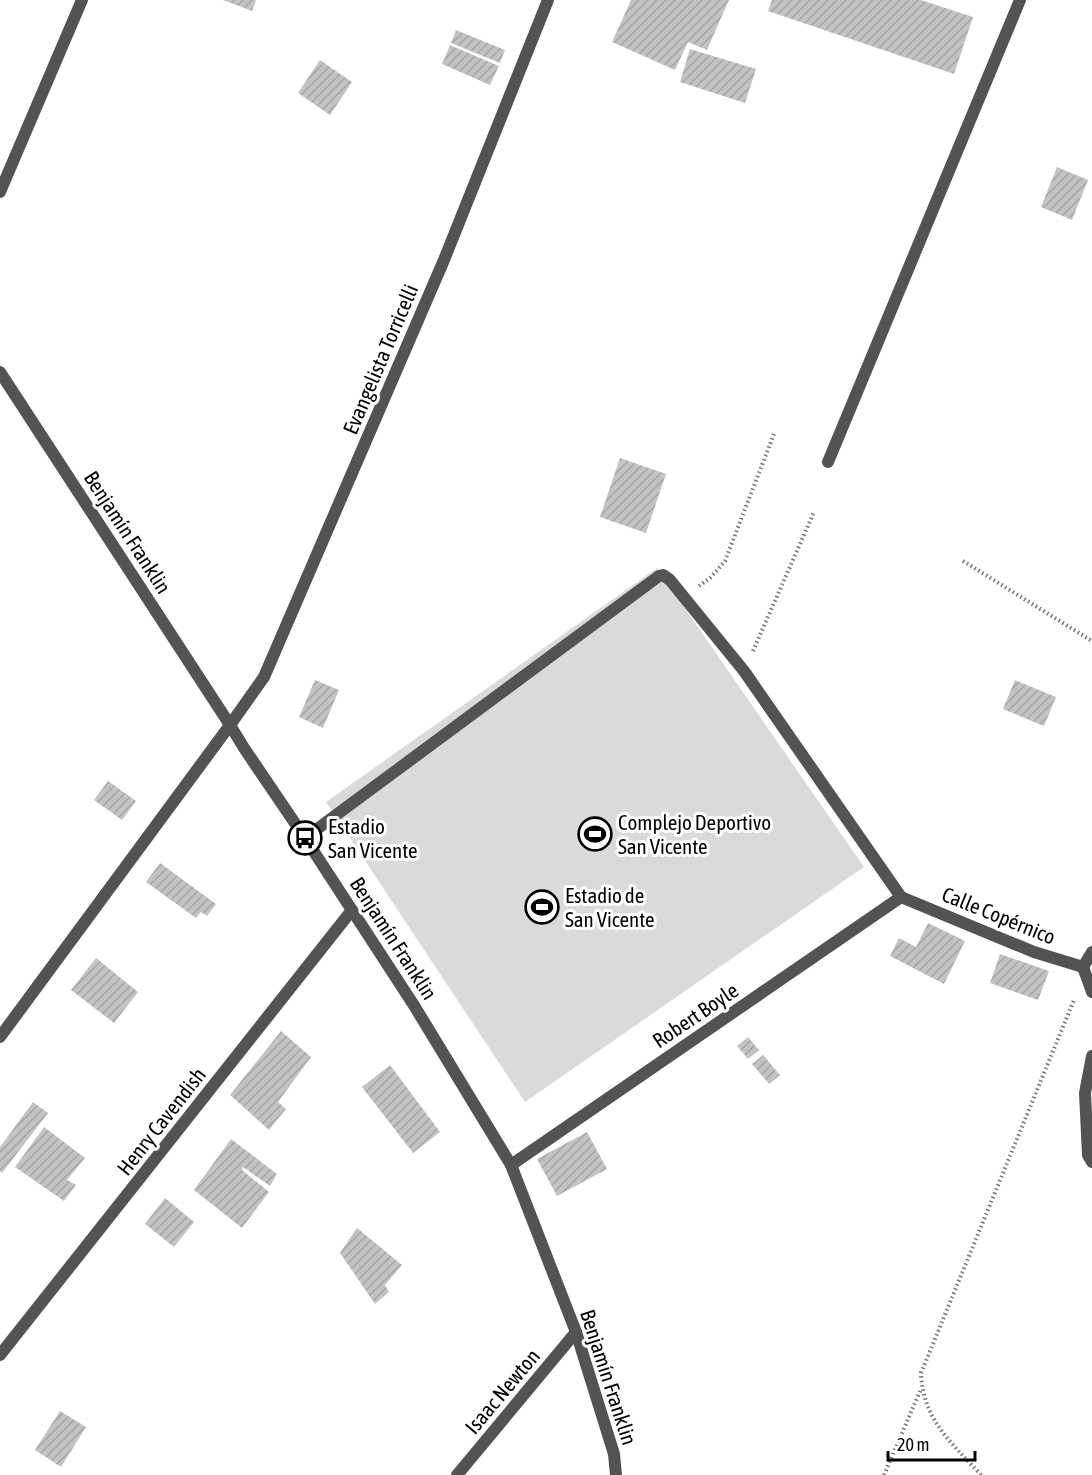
<svg xmlns="http://www.w3.org/2000/svg" width="1092" height="1475" font-family="'Asap Condensed',sans-serif">
	<defs>
		<pattern id="building-hatch" width="6" height="6" patternUnits="userSpaceOnUse" patternTransform="scale(1.5)"><rect width="6" height="6" fill="#c3c3c3"/><path d="M-1 1l2-2M0 6l6-6M5 7l2-2" fill="none" stroke="#a6a6a6"/></pattern>
	</defs>
	<rect width="100%" height="100%" fill="#fff"/>
	<!-- pitch -->
	<polygon fill="#dadada" points="657,568 864,867 525,1102 326,802"/>
	<!-- building -->
	<g fill="url(#building-hatch)">
		<polygon points="223,0 256,0 252,11"/>
		<polygon points="631,0 729,0 707,50 688,42 675,70 612,42"/>
		<polygon points="772,0 921,0 973,17 954,74 768,11"/>
		<polygon points="456,30 505,50 500,63 451,43"/>
		<polygon points="450,45 499,66 490,85 442,64"/>
		<polygon points="690,49 756,69 745,103 680,82"/>
		<polygon points="320,60 352,82 330,115 298,93"/>
		<polygon points="1057,167 1088,180 1072,220 1041,207"/>
		<polygon points="620,458 666,474 646,533 600,517"/>
		<polygon points="315,680 339,690 323,728 299,717"/>
		<polygon points="1015,680 1056,697 1044,726 1003,709"/>
		<polygon points="108,781 136,801 122,820 94,800"/>
		<polygon points="160,863 216,904 207,916 201,912 196,918 146,882"/>
		<polygon points="928,923 965,941 944,984 890,956 899,938 916,947"/>
		<polygon points="1000,954 1049,971 1038,1000 990,983"/>
		<polygon points="96,958 138,992 114,1023 71,990"/>
		<polygon points="281,1031 311,1057 278,1102 286,1109 269,1130 230,1095"/>
		<polygon points="748,1037 759,1050 748,1059 737,1046"/>
		<polygon points="763,1055 780,1075 769,1084 752,1064"/>
		<polygon points="390,1065 440,1132 413,1153 362,1087"/>
		<polygon points="33,1102 48,1113 2,1173 0,1171 0,1147"/>
		<polygon points="44,1127 85,1158 67,1180 76,1185 64,1201 15,1167"/>
		<polygon points="587,1132 607,1169 557,1196 537,1159"/>
		<polygon points="231,1139 277,1174 270,1186 243,1167 242,1170 269,1192 242,1228 194,1190"/>
		<polygon points="165,1198 194,1222 174,1247 145,1224"/>
		<polygon points="357,1228 402,1265 385,1285 389,1292 375,1304 340,1253"/>
		<polygon points="60,1411 86,1427 61,1467 35,1450"/>
	</g>
	<g fill="none" stroke-linecap="round" stroke-linejoin="round">
		<!-- path -->
		<g stroke="#757575" stroke-width="4" stroke-dasharray="1.5 3" stroke-linecap="butt">
			<polyline points="963,561 1092,641"/>
			<polyline points="699,586 710,578 725,561 774,434"/>
			<polyline points="753,651 814,512"/>
			<polyline points="884,1475 921,1389"/>
			<path d="M981,1475C951,1442 923,1420 921,1373L1074,1000"/>
		</g>
		<!-- service -->
		<g stroke="#535353" stroke-width="12">
			<polyline points="1083,967 1092,992"/>
			<polyline points="1092,1056 1085,1093 1088,1155 1092,1162"/>
		</g>
		<!-- minor -->
		<g stroke="#535353" stroke-width="12">
			<polyline points="0,192 82,0"/>
			<polyline points="828,462 1020,0"/>
			<polyline points="305,838 659,576 663,575 670,580 744,671 901,897"/>
			<polyline points="901,897 1034,952 1083,967 1092,952"/>
			<polyline points="0,1037 230,725 264,677 444,260 548,0"/>
			<polyline points="511,1165 901,897"/>
			<polyline points="0,1355 352,910"/>
			<polyline points="457,1475 576,1332"/>
		</g>
		<!-- tertiary -->
		<polyline stroke="#535353" stroke-width="12" points="0,372 230,725 244,748 305,838 415,1007 511,1165 576,1332 614,1454 616,1475"/>
	</g>
	<!-- icons -->
	<defs>
		<g id="stadium-ring" transform="scale(1.725)"><circle r="9.5" fill="#fff" stroke="#000" stroke-width="1.5"/><path d="M0-5a6.5 5 0 1 0 0 10a6.5 5 0 1 0 0-10ZM-3.5-1.8h7v3.6h-7Z" fill="#000"/></g>
		<g id="bus-ring" transform="scale(1.725)"><circle r="9.5" fill="#fff" stroke="#000" stroke-width="1.5"/><path d="M-5-6H5V4H4V6H2V4H-2V6H-4V4H-5ZM-3.5-4V0h7V-4ZM-3.5 1.2v1.5H-2V1.2ZM2 1.2v1.5H3.5V1.2Z" fill="#000"/></g>
	</defs>
	<g fill-rule="evenodd">
		<use href="#stadium-ring" x="595" y="834"/>
		<use href="#bus-ring" x="305" y="838"/>
		<use href="#stadium-ring" x="542" y="907"/>
	</g>
	<g text-anchor="middle" dominant-baseline="central" stroke-width="6" stroke-linejoin="round" paint-order="stroke">
		<!-- street labels -->
		<g font-size="21" fill="#000" stroke="#fff">
			<text transform="translate(380 359) rotate(-67)">Evangelista Torricelli</text>
			<text transform="translate(128 532) rotate(57)">Benjamín Franklin</text>
			<text transform="translate(999 915) rotate(22)">Calle Copérnico</text>
			<text transform="translate(394 938) rotate(57)">Benjamín Franklin</text>
			<text transform="translate(695 1015) rotate(-34)">Robert Boyle</text>
			<text transform="translate(161 1121) rotate(-52)">Henry Cavendish</text>
			<text transform="translate(609 1377) rotate(72)">Benjamín Franklin</text>
			<text transform="translate(502 1391) rotate(-50)">Isaac Newton</text>
		</g>
		<!-- poi labels -->
		<g font-size="21" fill="#000" stroke="#fff" text-anchor="start">
			<text x="618" y="822">Complejo Deportivo<tspan x="618" dy="24">San Vicente</tspan></text>
			<text x="328" y="826">Estadio<tspan x="328" dy="24">San Vicente</tspan></text>
			<text x="565" y="895">Estadio de<tspan x="565" dy="24">San Vicente</tspan></text>
		</g>
	</g>
	<!-- scale -->
	<path d="M888 1451v9h87v-9" fill="none" stroke="#000000" stroke-width="3"/>
	<text x="897" y="1451" font-size="18" fill="#000000" stroke="#ffffff" stroke-width="4.5" paint-order="stroke">20 m</text>
</svg>
